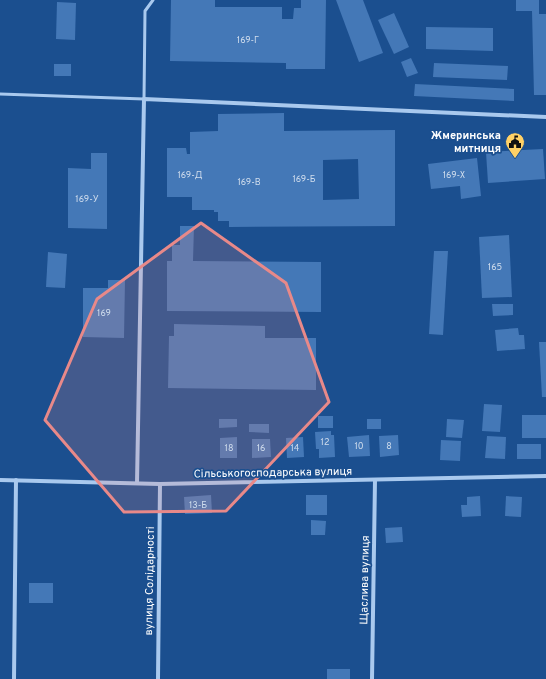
<svg xmlns="http://www.w3.org/2000/svg" width="546" height="679" font-family="Overpass,sans-serif">
	<rect width="100%" height="100%" fill="#1b4f8f"/>
	<!-- building -->
	<g fill="#4478b7" fill-rule="evenodd">
		<polygon points="171,0 215,0 215,7 282,7 282,19 293,19 294,8 301,8 301,0 326,0 325,69 286,69 286,63 170,61"/>
		<polygon points="336,0 363,0 383,53 359,62"/>
		<polygon points="516,0 539,0 539,14 546,14 546,95 534,95 532,11 516,11"/>
		<polygon points="57,2 76,3 75,40 56,39"/>
		<polygon points="394,13 409,47 394,54 378,20"/>
		<polygon points="426,27 493,28 493,51 426,49"/>
		<polygon points="411,58 418,73 407,77 401,62"/>
		<polygon points="434,63 508,66 507,80 433,77"/>
		<rect x="54" y="64" width="17" height="12"/>
		<polygon points="415,84 514,89 514,101 414,96"/>
		<path d="M284,113V131L395,130V226L229,227V221H218V212H214V210H192V197H167V148H186L187,154H190V132L218,131V114ZM358,159L359,199L323,200V160Z"/>
		<polygon points="543,149 545,179 488,183 486,152"/>
		<polygon points="91,153 107,153 107,229 68,228 68,168 91,169"/>
		<polygon points="477,158 481,196 461,199 460,186 431,189 428,164"/>
		<polygon points="180,226 194,226 193,261 321,262 321,312 167,311 167,261 172,261 172,245 180,245"/>
		<polygon points="509,235 512,297 482,298 479,237"/>
		<polygon points="434,251 448,251 443,335 429,334"/>
		<polygon points="48,252 67,254 65,288 46,287"/>
		<polygon points="108,280 125,280 124,338 83,337 83,288 108,288"/>
		<polygon points="492,304 513,304 513,315 493,316"/>
		<polygon points="174,324 265,326 265,338 316,338 316,390 168,388 169,336 174,336"/>
		<polygon points="518,328 519,335 524,335 525,349 497,351 495,330"/>
		<polygon points="539,342 546,342 546,397 542,397"/>
		<polygon points="484,404 502,405 500,432 482,431"/>
		<rect x="522" y="415" width="24" height="23"/>
		<rect x="318" y="416" width="15" height="12"/>
		<polygon points="219,419 237,419 237,427 219,428"/>
		<rect x="367" y="419" width="14" height="10"/>
		<polygon points="447,419 464,420 462,438 446,437"/>
		<polygon points="249,424 269,424 269,433 249,432"/>
		<polygon points="331,431 331,435 334,435 335,457 319,458 319,449 316,449 315,432"/>
		<polygon points="369,435 370,456 349,457 347,437"/>
		<polygon points="398,435 399,455 380,457 379,436"/>
		<polygon points="487,436 506,437 505,459 485,458"/>
		<polygon points="237,437 237,458 220,458 220,438"/>
		<polygon points="303,437 304,457 287,458 286,438"/>
		<polygon points="252,439 270,439 271,457 252,458"/>
		<polygon points="441,440 461,441 460,461 440,460"/>
		<rect x="517" y="444" width="24" height="15"/>
		<polygon points="211,495 212,513 185,514 184,497"/>
		<rect x="306" y="495" width="21" height="20"/>
		<polygon points="480,496 481,516 462,517 461,505 467,505 467,497"/>
		<polygon points="506,496 522,497 521,517 505,516"/>
		<polygon points="311,520 326,521 325,535 311,535"/>
		<polygon points="402,527 403,542 386,543 385,528"/>
		<rect x="29" y="583" width="24" height="20"/>
		<rect x="327" y="669" width="23" height="10"/>
	</g>
	<g fill="none" stroke-linecap="round" stroke-linejoin="round">
		<!-- lane -->
		<polyline stroke="#a9c9ee" stroke-width="3" points="0,94 144,99 145,11 153,0"/>
		<!-- street -->
		<g stroke="#a9c9ee" stroke-width="4">
			<polyline points="0,480 160,484 546,476"/>
			<polyline points="137,483 144,99 546,117"/>
			<polyline points="14,679 16,480"/>
			<polyline points="158,679 160,484"/>
			<polyline points="372,679 375,480"/>
		</g>
	</g>
	<!-- marked area -->
	<path fill="#e88989" fill-opacity="0.2" stroke="#e88989" stroke-width="3" stroke-linejoin="round" d="M201,223L286,283L329,402L226,511L124,512L45,420L97,299Z"/>
	<!-- icons -->
	<defs>
		<g id="civic-pin" transform="scale(1)"><path d="M0 17L-7.5 6A9.5 9.5 0 1 1 7.5 6Z" fill="#ffd166" stroke="#1b4f8f"/><path d="M-.6-6.5H3V-4.5H.6V-3L4-1V1h2V6H-6V1h2V-1L-.6-3ZM-1.2 2.5V6h2.4V2.5Z" fill="#111"/></g>
	</defs>
	<g fill-rule="evenodd">
		<use href="#civic-pin" x="515" y="142"/>
	</g>
	<g text-anchor="middle" dominant-baseline="central" stroke-width="3.5" stroke-linejoin="round" paint-order="stroke">
		<!-- number labels -->
		<g font-size="9" fill="#d0dded">
			<text x="248" y="40">169-Г</text>
			<text x="190" y="175">169-Д</text>
			<text x="454" y="175">169-Х</text>
			<text x="304" y="179">169-Б</text>
			<text x="249" y="182">169-В</text>
			<text x="87" y="199">169-У</text>
			<text x="495" y="267">165</text>
			<text x="104" y="313">169</text>
			<text x="325" y="442">12</text>
			<text x="359" y="446">10</text>
			<text x="389" y="446">8</text>
			<text x="229" y="448">18</text>
			<text x="261" y="448">16</text>
			<text x="295" y="448">14</text>
			<text x="198" y="505">13-Б</text>
		</g>
		<!-- poi labels -->
		<g font-size="11" font-weight="bold" fill="#fff" stroke="#1b4f8f" text-anchor="end">
			<text x="501" y="136">Жмеринська<tspan x="501" dy="13">митниця</tspan></text>
		</g>
		<!-- street labels -->
		<g font-size="11" fill="#fff" stroke="#1b4f8f">
			<text transform="translate(273 473) rotate(-1)">Сільськогосподарська вулиця</text>
			<text transform="translate(365 580) rotate(-89)">Щаслива вулиця</text>
			<text transform="translate(150 581) rotate(-89)">вулиця Солідарності</text>
		</g>
	</g>
</svg>
